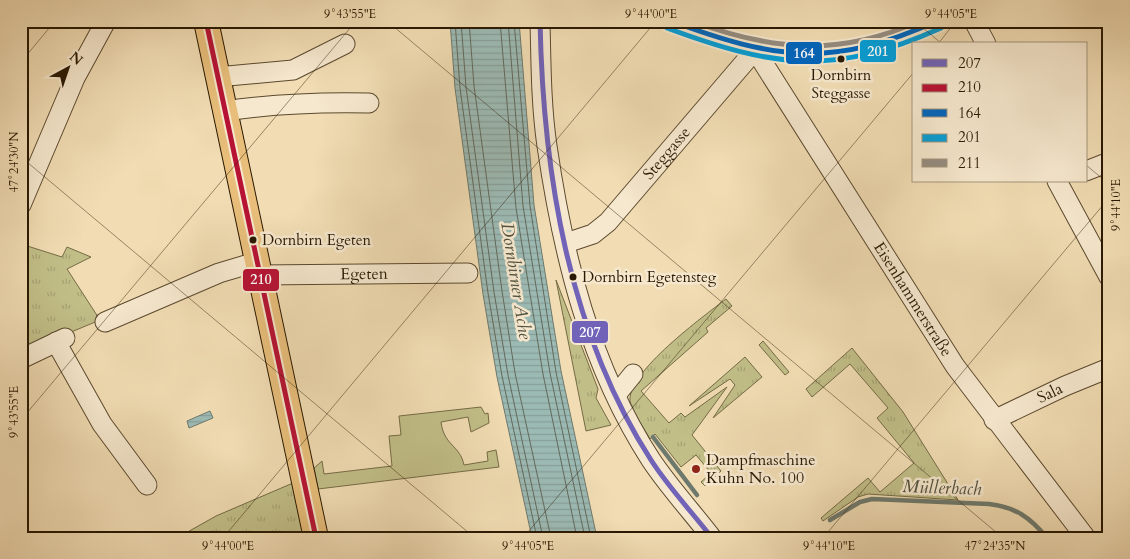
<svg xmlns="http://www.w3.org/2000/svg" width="1130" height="559" font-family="Cardo,serif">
	<defs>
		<pattern id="grass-tufts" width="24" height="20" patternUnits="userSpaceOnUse" patternTransform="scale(1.25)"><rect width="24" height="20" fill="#c1be88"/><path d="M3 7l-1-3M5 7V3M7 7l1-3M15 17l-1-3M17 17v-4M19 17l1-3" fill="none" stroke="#a6a374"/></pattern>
		<pattern id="water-rules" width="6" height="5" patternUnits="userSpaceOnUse" patternTransform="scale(1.25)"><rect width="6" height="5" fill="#9cbab4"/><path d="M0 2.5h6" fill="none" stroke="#869f99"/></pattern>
	</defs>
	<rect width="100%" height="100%" fill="#f1dcb3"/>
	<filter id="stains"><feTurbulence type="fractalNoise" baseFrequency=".004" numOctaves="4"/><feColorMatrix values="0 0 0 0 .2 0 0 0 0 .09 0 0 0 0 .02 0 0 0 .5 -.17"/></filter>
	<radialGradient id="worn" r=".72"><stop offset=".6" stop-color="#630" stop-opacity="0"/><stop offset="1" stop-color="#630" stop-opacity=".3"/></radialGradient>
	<!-- grass -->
	<g fill="url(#grass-tufts)" stroke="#756b45">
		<polygon points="21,244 62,257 67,247 91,257 67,269 100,320 21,353"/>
		<polygon points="556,280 598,389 596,398 611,425 586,431"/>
		<path d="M726,299L732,306L706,328L708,332L641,391L669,423L681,413L685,417L727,387L692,435L721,471L705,486L701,482L711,473L696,455L681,467L655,434L650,439C645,430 632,411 630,401C627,372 704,316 726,299Z"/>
		<polygon points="763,341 789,372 785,375 759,345"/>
		<polygon points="852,348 903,412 958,500 868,494 858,497 823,521 821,518 868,478 880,492 914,463 877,418 888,408 850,364 812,397 806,389"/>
		<polygon points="745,357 762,377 713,418 735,385 730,379 689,406"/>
		<polygon points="293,483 305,538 177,538 216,516"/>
	</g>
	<!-- green -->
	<path fill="#c1be88" stroke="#756b45" d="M481,407L485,414L488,413L489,423L471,432L468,417L441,422C444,446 460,445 464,465L488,461L487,452L496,450L499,467L318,489L314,468L322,461L324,474L392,466L389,436L401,435L399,416Z"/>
	<!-- water -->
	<g fill="url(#water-rules)" stroke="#6e796d">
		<polygon points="450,21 519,21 534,205 561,371 597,538 532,538 497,377 483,294 455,88"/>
		<polygon points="210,411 213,418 189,428 187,421"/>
	</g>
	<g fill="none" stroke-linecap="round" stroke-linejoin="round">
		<!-- shore -->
		<g stroke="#62695b" stroke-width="1">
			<polyline points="455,21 460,88 488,293 502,376 537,538"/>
			<polyline points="461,21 466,87 494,292 508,375 543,538"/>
			<polyline points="469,21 474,86 502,291 515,373 551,538"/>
			<polyline points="500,21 516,208 543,374 577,538"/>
			<polyline points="508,21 523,206 550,373 585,538"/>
			<polyline points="514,21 530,206 556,372 591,538"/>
		</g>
		<!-- stream -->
		<g stroke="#6e796d" stroke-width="4.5">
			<polyline points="653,437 697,495"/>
			<path d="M830,520L860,502L872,499L989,504C1015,507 1030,517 1047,538"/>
		</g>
		<!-- minor casing -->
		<g stroke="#5b492e" stroke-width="21">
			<g id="minor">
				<path d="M540,21C541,63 541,105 547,146C563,256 590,366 651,460C669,487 692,512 712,538"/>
				<path d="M670,21C769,60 840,71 938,21"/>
				<polyline points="974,21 986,44"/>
				<path id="s1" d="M755,50L955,366L1086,538"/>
				<polyline points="217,77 293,70 345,44"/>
				<path d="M225,111C272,104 321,102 369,103"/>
				<polyline points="1086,171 1109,162"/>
				<polyline points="1057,181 1109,277"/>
				<polyline points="21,205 75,78 106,21"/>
				<path id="s2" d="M566,243L593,234L608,222L755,50"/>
				<path id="s3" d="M259,275L468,273"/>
				<polyline points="105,322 219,273 256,262"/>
				<polyline points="56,342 102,424 147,485"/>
				<polyline points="21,359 65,338"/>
				<polyline points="616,395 633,374"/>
				<path id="s4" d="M994,420L1065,386L1109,368"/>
			</g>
		</g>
		<!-- major casing -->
		<g stroke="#291802" stroke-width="26">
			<polyline id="major" points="206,21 316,538"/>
		</g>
		<!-- minor -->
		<use href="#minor" stroke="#f6e8ce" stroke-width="19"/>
		<!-- major -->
		<use href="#major" stroke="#e8be7a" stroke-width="24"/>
		<!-- bus-1 casing -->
		<g stroke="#f6e8ce" stroke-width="9">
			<path id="bus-1" d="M540,21C543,172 568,331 651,460C669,488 692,512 712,538"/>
		</g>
		<!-- bus-2 casing -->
		<g stroke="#f6e8ce" stroke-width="9">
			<polyline id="bus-2" points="206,21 316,538"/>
		</g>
		<!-- bus-3 casing -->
		<g stroke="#f6e8ce" stroke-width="9">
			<path id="bus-3" d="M671,21C776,60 833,68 937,21"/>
		</g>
		<!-- bus-4 casing -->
		<g stroke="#f6e8ce" stroke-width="9">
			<path id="bus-4" d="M667,28C775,68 834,76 941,28"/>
		</g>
		<!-- bus-5 casing -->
		<g stroke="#f6e8ce" stroke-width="9">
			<path id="bus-5" d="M692,21C772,51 840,57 919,21"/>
		</g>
		<!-- bus-1 -->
		<use href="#bus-1" stroke="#7163b7" stroke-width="5"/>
		<!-- bus-2 -->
		<use href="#bus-2" stroke="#b71234" stroke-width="5"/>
		<!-- bus-3 -->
		<use href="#bus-3" stroke="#0065bd" stroke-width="5"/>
		<!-- bus-4 -->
		<use href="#bus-4" stroke="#049ed7" stroke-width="5"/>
		<!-- bus-5 -->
		<use href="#bus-5" stroke="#948c80" stroke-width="5"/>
	</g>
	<!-- ticks -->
	<path fill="none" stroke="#291802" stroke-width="1" stroke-opacity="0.45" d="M387,21L1003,538M915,21L942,44M938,44L956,21M21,62L55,21M21,157L475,538M1086,165L1109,184M21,420L356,21M223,538L656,21M523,538L914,72M823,538L1109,198"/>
	<!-- markers -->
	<g fill="#291802" stroke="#f6e8ce" stroke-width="2">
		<circle cx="841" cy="59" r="4.5"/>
		<circle cx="253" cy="240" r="4.5"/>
		<circle cx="573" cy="277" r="4.5"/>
	</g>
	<circle fill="#8f2418" stroke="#f6e8ce" stroke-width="2" cx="696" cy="469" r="5"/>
	<g text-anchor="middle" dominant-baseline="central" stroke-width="5" stroke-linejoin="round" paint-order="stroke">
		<!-- bus labels -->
		<g font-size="15" fill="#291802" stroke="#f6e8ce" text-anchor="start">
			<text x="841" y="75" text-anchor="middle">Dornbirn<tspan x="841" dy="18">Steggasse</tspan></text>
			<text x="262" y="240">Dornbirn Egeten</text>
			<text x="582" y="277">Dornbirn Egetensteg</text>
		</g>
		<!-- street labels -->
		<g font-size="16" fill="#291802" stroke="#f6e8ce">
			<text stroke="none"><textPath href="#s2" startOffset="138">Steggasse</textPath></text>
			<text stroke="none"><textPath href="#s3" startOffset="105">Egeten</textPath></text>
			<text stroke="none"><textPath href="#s1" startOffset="295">Eisenhammerstraße</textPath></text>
			<text stroke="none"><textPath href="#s4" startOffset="62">Sala</textPath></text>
		</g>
		<!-- poi labels -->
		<g font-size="16" fill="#291802" stroke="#f6e8ce" text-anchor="start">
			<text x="706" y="460">Dampfmaschine<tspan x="706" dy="18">Kuhn No. 100</tspan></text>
		</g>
		<!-- water labels -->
		<g font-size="18" font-style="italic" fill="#515140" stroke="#f6e8ce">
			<text transform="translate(516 281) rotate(81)">Dornbirner Ache</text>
			<text transform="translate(942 488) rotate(2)">Müllerbach</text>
		</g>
	</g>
	<g stroke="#f6e8ce" stroke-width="2">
		<rect x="859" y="39" width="38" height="24" rx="5" fill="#049ed7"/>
		<rect x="785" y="41" width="38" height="24" rx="5" fill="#0065bd"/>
		<rect x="242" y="268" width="38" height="24" rx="5" fill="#b71234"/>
		<rect x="571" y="320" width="38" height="24" rx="5" fill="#7163b7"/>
	</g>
	<g font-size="14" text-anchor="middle" font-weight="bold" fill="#fff">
		<text x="878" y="56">201</text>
		<text x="804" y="58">164</text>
		<text x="261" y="284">210</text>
		<text x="590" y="337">207</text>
	</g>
	<!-- margin -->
	<rect width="1130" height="559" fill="none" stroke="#f1dcb3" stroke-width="55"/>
	<!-- legend -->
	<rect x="912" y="42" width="175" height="140" fill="#f6e8ce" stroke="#a4957c"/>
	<rect x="922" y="59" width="25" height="8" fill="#7163b7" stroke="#a4957c"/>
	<text x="958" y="68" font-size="15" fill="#291802">207</text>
	<rect x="922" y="84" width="25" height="8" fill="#b71234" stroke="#a4957c"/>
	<text x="958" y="92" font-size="15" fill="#291802">210</text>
	<rect x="922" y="109" width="25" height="8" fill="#0065bd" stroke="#a4957c"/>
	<text x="958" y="118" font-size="15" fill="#291802">164</text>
	<rect x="922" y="134" width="25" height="8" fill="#049ed7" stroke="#a4957c"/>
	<text x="958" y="142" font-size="15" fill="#291802">201</text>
	<rect x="922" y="159" width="25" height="8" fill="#948c80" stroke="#a4957c"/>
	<text x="958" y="168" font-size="15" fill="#291802">211</text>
	<!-- north arrow -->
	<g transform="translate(68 68) rotate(40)" stroke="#f6e8ce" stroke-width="4" paint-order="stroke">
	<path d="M0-4L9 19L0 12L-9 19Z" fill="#291802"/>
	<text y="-8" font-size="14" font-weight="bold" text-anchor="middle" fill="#291802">N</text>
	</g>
	<rect x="28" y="28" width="1074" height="504" fill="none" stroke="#291802" stroke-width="2"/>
	<g font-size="12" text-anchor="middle" fill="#291802">
		<text x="350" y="18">9°43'55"E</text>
		<text x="651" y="18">9°44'00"E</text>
		<text x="951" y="18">9°44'05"E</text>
		<text transform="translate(14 162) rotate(-90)" y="4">47°24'30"N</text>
		<text transform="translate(1116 205) rotate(-90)" y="4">9°44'10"E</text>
		<text transform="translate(14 412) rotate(-90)" y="4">9°43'55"E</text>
		<text x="228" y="550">9°44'00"E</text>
		<text x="528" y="550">9°44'05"E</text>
		<text x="829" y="550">9°44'10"E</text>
		<text x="995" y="550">47°24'35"N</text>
	</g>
	<rect width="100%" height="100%" filter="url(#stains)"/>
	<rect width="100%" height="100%" fill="url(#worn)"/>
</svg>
